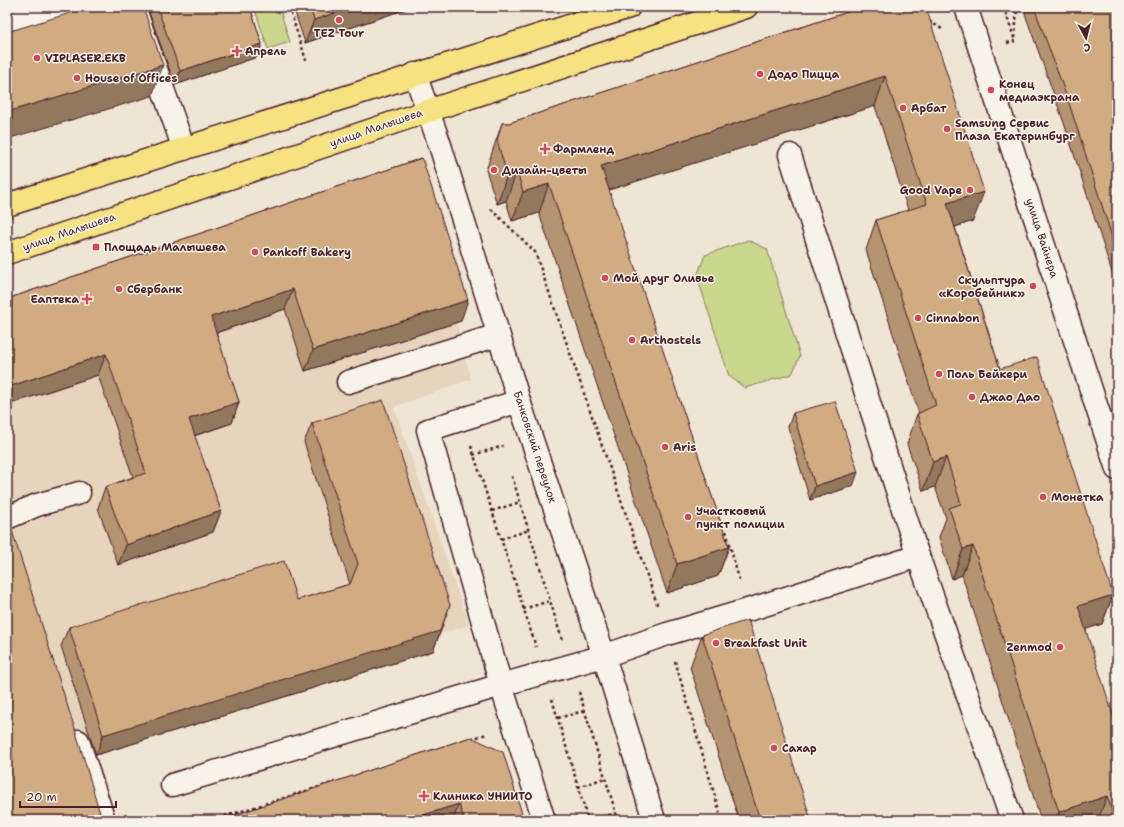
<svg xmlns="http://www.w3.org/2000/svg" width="1124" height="827" font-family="'Shantell Sans',sans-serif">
	<rect width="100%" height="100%" fill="#efe5d4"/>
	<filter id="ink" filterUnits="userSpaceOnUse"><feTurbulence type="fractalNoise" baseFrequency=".025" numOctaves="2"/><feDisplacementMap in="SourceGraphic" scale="8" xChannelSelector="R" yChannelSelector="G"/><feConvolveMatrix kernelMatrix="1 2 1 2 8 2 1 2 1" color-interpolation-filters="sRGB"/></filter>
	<g filter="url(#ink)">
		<!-- built -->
		<polygon fill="#e6d4bc" points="418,174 471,379 394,407 469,625 76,750 7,820 7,314"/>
		<!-- green -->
		<g fill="#c9d88c" stroke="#8a7c5c">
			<polygon points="254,7 279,7 290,42 268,49"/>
			<polygon points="748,240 767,249 800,356 792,374 745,388 729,376 697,276 705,255"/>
		</g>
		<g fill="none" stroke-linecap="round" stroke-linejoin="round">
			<!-- minor casing -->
			<g stroke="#4a1f2b" stroke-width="25">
				<g id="minor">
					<polyline points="134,7 184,149"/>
					<polyline points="966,7 1117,469"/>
					<polyline points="7,23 63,7"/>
					<polyline points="415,74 440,145 519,401 604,656 654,820"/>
					<polyline points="790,155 918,556 1012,820"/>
					<polyline points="348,382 498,335"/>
					<polyline points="519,401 428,430 501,685 544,820"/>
					<polyline points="7,518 37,505 79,493"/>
					<polyline points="78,741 104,820"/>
					<polyline points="172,785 501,685 604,656 667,634 761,606 918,556"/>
				</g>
			</g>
			<!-- major casing -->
			<g stroke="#4a1f2b" stroke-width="25">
				<g id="major">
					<polyline points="7,205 629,7"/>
					<polyline points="7,253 428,111 746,7"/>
				</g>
			</g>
			<!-- path -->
			<g stroke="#4a1f2b" stroke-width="2.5" stroke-dasharray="3 3" stroke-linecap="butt">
				<polyline points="289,7 306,60"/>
				<polyline points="1004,7 1015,41"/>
				<polyline points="929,21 942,29"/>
				<polyline points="1015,38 1017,7"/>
				<polyline points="1007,43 1015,41"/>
				<polyline points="491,209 535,252 658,607"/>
				<polyline points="471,446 536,647"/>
				<polyline points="473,455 503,446"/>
				<polyline points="512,476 562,640"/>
				<polyline points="492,511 520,502"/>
				<polyline points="726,531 740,583"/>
				<polyline points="501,539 529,530"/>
				<polyline points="523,609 550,601"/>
				<polyline points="675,661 722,820"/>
				<polyline points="579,692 618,820"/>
				<polyline points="552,699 588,820"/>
				<polyline points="558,718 584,711"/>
				<polyline points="471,739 487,734"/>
				<polyline points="578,787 605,778"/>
				<polyline points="213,820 335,782"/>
				<polyline points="591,820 616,813"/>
			</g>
			<!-- minor -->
			<use href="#minor" stroke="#f7f3e8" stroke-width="22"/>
			<!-- major -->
			<use href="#major" stroke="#f5e382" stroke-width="22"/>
		</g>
		<!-- wall -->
		<g fill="#b49471" stroke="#4a1f2b">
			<polygon points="147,7 250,7 262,44 257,57 175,85"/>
			<polygon points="293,7 412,7 305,43"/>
			<polygon points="863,7 973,221 955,227 1000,369 1113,595 1102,624 1086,629 1117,820 1041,820 962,575 952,579 939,537 946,518 935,487 923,491 907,444 917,414 919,414 866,250 876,220 908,210 875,106 608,190 729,547 718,576 667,593 539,213 512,221 506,201 497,204 486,170 502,123 509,123"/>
			<polygon points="1026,7 1117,7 1117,288 1063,120 1025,14"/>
			<polygon points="422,158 461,321 305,371 285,309 216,333 239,402 232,423 194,436 221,511 213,532 118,565 98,508 105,487 133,477 98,375 7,405 7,299"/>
			<polygon points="793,413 853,486 810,500 788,427"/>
			<polygon points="312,423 443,625 433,651 96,755 61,646 69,627 297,600 350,584 304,442"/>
			<polygon points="702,635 811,820 739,820 690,667"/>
			<polygon points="471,737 524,820 219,820"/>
		</g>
		<!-- shaded-wall -->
		<g fill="#92785c" stroke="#4a1f2b">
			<polygon points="352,7 412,7 305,43 314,20"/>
			<polygon points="262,44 257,57 175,85 180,71"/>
			<polygon points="163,65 152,96 7,139 7,112"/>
			<polygon points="885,76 875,106 590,196 601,166"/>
			<polygon points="517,171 506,201 497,204 507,175"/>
			<polygon points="549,184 539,213 512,221 523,192"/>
			<polygon points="984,192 973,221 936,233 947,203"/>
			<polygon points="293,289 285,309 203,337 211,317"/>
			<polygon points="468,300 461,321 305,371 313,350"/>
			<polygon points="106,354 98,375 7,405 7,396 11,386"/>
			<polygon points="239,402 232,423 181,440 189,419"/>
			<polygon points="946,457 935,487 923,491 933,462"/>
			<polygon points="858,472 853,486 810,500 815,486"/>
			<polygon points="221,511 213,532 118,565 126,545"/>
			<polygon points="973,546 962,575 952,579 963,549"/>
			<polygon points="729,547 718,576 667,593 677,564"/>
			<polygon points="1113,595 1102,624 1067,635 1078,606"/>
			<polygon points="450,605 433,651 96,755 103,735"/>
			<polygon points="1107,796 1098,820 1056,820 1059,812"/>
			<polygon points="459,804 453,820 407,820"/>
		</g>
		<!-- building -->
		<g fill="#d1ac83" stroke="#4a1f2b">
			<polygon points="90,7 143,7 163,65 7,112 7,32"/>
			<polygon points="157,7 250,7 262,44 180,71"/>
			<polygon points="310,7 352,7 314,20"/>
			<polygon points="863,7 926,7 984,192 947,203 1000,369 1037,357 1113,595 1078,606 1117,727 1117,820 1115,820 1107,796 1059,812 973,546 963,549 949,508 961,504 946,457 933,462 917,414 936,405 876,220 927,204 885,76 601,166 729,547 677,564 549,184 523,192 517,171 507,175 497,140 502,123 509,123"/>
			<polygon points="1034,7 1117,7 1117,252 1069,103"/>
			<polygon points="422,158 468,300 313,350 293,289 211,317 239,402 189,419 221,511 126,545 105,487 146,473 106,354 11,386 7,375 7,299"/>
			<polygon points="383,400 450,605 440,631 103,735 69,627 284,561 297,600 350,584 358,564 312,423"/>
			<polygon points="835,401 858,472 815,486 793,413"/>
			<polygon points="8,518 79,742 102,820 7,820 7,519"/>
			<polygon points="748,620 811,820 760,820 702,635"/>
			<polygon points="471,737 503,752 524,820 464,820 459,804 407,820 219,820"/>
		</g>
	</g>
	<!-- markers -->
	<g fill="#d1495b" stroke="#f7f3e8" stroke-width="1.5">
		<circle cx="339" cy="20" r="4"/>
		<path d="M235 45h4v4h4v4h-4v4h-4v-4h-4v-4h4z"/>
		<circle cx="37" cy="58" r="4"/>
		<circle cx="760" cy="74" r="4"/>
		<circle cx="77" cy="78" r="4"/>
		<circle cx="991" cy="90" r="4"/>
		<circle cx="903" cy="108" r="4"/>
		<circle cx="947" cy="129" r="4"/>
		<path d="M543 143h4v4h4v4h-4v4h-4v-4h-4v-4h4z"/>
		<circle cx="494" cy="170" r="4"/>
		<circle cx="970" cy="190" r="4"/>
		<rect x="92" y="243" width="8" height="8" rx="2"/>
		<circle cx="255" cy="252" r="4"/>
		<circle cx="605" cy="278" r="4"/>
		<circle cx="1033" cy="286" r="4"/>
		<circle cx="119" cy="289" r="4"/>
		<path d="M85 293h4v4h4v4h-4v4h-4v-4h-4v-4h4z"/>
		<circle cx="918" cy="318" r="4"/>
		<circle cx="632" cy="340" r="4"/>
		<circle cx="939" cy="374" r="4"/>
		<circle cx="972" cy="397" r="4"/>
		<circle cx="665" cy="447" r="4"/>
		<circle cx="1043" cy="497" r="4"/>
		<circle cx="688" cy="517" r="4"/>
		<circle cx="716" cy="643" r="4"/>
		<circle cx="1060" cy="647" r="4"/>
		<circle cx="774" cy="748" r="4"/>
		<path d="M422 790h4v4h4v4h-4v4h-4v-4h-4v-4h4z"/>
	</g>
	<g text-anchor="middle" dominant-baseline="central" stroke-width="3" stroke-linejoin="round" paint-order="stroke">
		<!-- poi labels -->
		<g font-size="11" font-weight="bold" fill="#4a1f2b" stroke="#f7f3e8" text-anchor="start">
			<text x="339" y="33" text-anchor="middle">TEZ Tour</text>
			<text x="245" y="51">Апрель</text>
			<text x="45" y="58">VIPLASER.EKB</text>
			<text x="768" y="74">Додо Пицца</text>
			<text x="85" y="78">House of Offices</text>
			<text x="999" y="84">Конец<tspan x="999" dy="13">медиаэкрана</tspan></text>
			<text x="911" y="108">Арбат</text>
			<text x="955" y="123">Samsung Сервис<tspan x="955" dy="13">Плаза Екатеринбург</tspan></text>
			<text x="553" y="149">Фармленд</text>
			<text x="502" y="170">Дизайн-цветы</text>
			<text x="962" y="190" text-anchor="end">Good Vape</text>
			<text x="104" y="247">Площадь Малышева</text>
			<text x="263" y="252">Pankoff Bakery</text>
			<text x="613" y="278">Мой друг Оливье</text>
			<text x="1025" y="280" text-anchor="end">Скульптура<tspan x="1025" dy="13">«Коробейник»</tspan></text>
			<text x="127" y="289">Сбербанк</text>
			<text x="79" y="299" text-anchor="end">Еаптека</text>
			<text x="926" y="318">Cinnabon</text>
			<text x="640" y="340">Arthostels</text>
			<text x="947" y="374">Поль Бейкери</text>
			<text x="980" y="397">Джао Дао</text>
			<text x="673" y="447">Aris</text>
			<text x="1051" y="497">Монетка</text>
			<text x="696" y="511">Участковый<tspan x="696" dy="13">пункт полиции</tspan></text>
			<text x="724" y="643">Breakfast Unit</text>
			<text x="1052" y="647" text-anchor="end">Zenmod</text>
			<text x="782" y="748">Сахар</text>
			<text x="433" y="796">Клиника УНИИТО</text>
		</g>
		<!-- street labels -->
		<g font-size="11" fill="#4a1f2b" stroke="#f7f3e8">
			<text transform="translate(376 128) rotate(-19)">улица Малышева</text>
			<text transform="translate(69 232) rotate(-19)">улица Малышева</text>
			<text transform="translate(1042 238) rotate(72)">улица Вайнера</text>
			<text transform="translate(535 447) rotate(72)">Банковский переулок</text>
		</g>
	</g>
	<!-- margin -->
	<rect width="1124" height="827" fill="none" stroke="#f7f3e8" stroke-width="24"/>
	<rect x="12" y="12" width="1100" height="803" fill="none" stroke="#4a1f2b" stroke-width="1.5" filter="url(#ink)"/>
	<!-- north arrow -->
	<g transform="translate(1086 38) rotate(173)" stroke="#f7f3e8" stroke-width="3" paint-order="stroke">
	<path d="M0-3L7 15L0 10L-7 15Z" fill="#4a1f2b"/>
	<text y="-6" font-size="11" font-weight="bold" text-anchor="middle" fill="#4a1f2b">С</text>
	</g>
	<!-- scale -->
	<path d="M20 801v6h96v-6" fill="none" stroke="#4a1f2b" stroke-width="2"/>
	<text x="26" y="801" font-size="12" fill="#4a1f2b" stroke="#f7f3e8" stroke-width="3" paint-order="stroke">20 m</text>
</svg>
